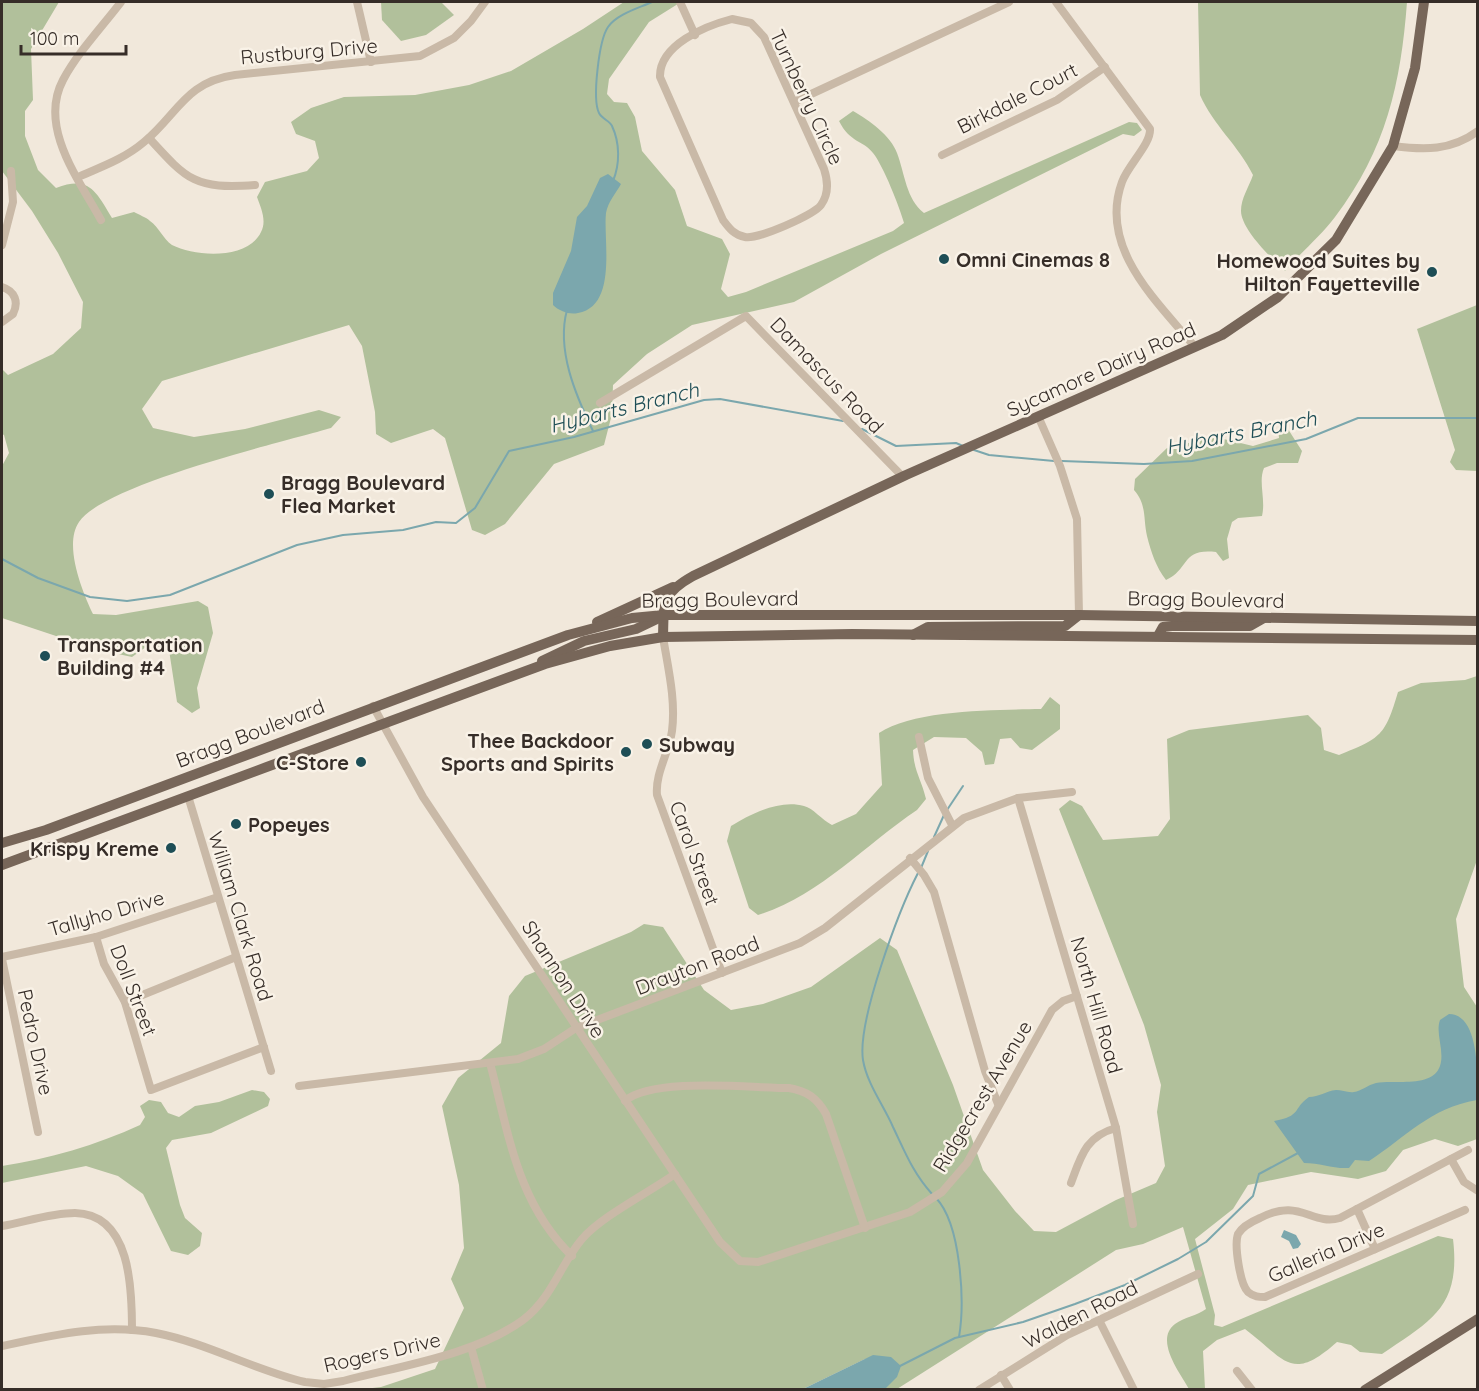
<svg xmlns="http://www.w3.org/2000/svg" width="1479" height="1391" font-family="Quicksand,sans-serif">
	<rect width="100%" height="100%" fill="#f1e8db"/>
	<!-- green -->
	<g fill="#b1c09b">
		<path d="M2,2H59L31,49L33,100L25,111V136L38,170L56,188C89,175 96,191 112,218L134,212C139,215 146,217 150,221C159,227 163,239 172,245C195,257 248,260 261,232C267,221 261,208 257,197L265,182L307,171L319,158L315,141L296,134L291,122L311,108L344,97L415,95L469,85L511,71L583,29L624,2H681L649,22L609,79L607,94L614,102L627,103L635,117L642,151L675,190L687,226L722,239L730,254L721,289L728,297L746,292L893,231L904,223C900,208 883,165 873,153C863,140 850,143 839,121L853,111C869,120 891,136 897,153C905,174 906,199 924,213L1129,122L1137,123L1142,130L1134,136L1123,134L881,254L794,302L692,325L647,354L613,385L612,414L604,445L554,464L505,524L485,535L472,530L445,438L433,429L391,443L376,434L375,412L362,346L349,325L162,381L142,409L153,428L194,437L245,429L319,410L341,417L331,428C283,442 104,484 79,522C63,545 83,593 93,614L116,615L198,601L208,607L213,633L197,688L200,708L192,713L177,702L169,650L150,644L132,657L95,649L2,618V466L9,453L4,435L2,434V369L8,375L53,354L81,328L83,302L58,253L32,211L2,171Z"/>
		<polygon points="381,2 441,2 454,15 426,35 401,41 382,20"/>
		<path d="M1198,2H1407C1401,83 1386,150 1335,217C1321,236 1301,252 1285,271C1272,259 1241,229 1241,211C1241,198 1249,187 1253,175C1239,146 1213,125 1200,95Z"/>
		<polygon points="1477,305 1477,471 1456,470 1450,462 1455,450 1417,329"/>
		<path d="M1282,423L1286,426L1302,451L1298,463H1277L1264,468C1258,482 1266,499 1262,516L1238,518L1232,522L1227,539L1229,558L1223,561L1216,552C1181,548 1190,569 1166,580C1156,567 1151,552 1147,536C1143,518 1147,505 1134,490L1135,479L1167,448L1215,437L1253,446L1279,438L1278,427Z"/>
		<path d="M1477,676V860L1456,919L1464,987L1477,1007V1139L1458,1146L1435,1139L1403,1150L1386,1171L1358,1179L1311,1172L1248,1185L1233,1209L1195,1239L1215,1315L1214,1325L1222,1327L1438,1236L1453,1239C1461,1307 1432,1320 1382,1354L1360,1352L1351,1345L1337,1342C1291,1383 1286,1360 1245,1329L1217,1340L1203,1351L1205,1389H1189C1180,1373 1154,1340 1175,1324C1184,1317 1197,1316 1206,1309L1183,1227L1143,1244L1116,1250L897,1389H884L890,1357L865,1359L803,1389L356,1390L381,1387L435,1369L464,1308L451,1279L464,1248L459,1185L442,1106L458,1078L501,1043L509,996L525,976L631,932L644,924L663,927L704,990L731,1010L763,1004L811,987L880,938L897,950L953,1085L983,1170L1015,1211L1034,1231L1056,1232L1116,1200L1156,1183L1165,1166L1157,1112L1161,1085L1144,1025L1059,809L1070,800L1082,806L1103,840L1158,836L1170,819L1167,739L1189,730L1308,715L1321,728L1324,750L1339,755C1381,738 1385,736 1398,692L1421,683L1465,680Z"/>
		<path d="M1050,697L1060,705V729L1032,750L1020,748L1011,738L1000,739L994,764L985,765L982,752L966,738L934,737L913,750C914,772 921,778 926,799L917,810C865,845 819,896 758,915L749,908L727,841L731,826C750,814 780,799 804,806C813,808 822,820 832,825L856,814L882,785L879,733C915,709 998,710 1041,709Z"/>
		<path d="M252,1090L264,1092L270,1099L268,1106L211,1133L172,1140L166,1148L180,1205L185,1218L202,1233L200,1246L188,1255L171,1251L143,1194L118,1176L86,1166L2,1183V1166C48,1159 97,1145 140,1125L145,1117L140,1106L149,1100L161,1102L168,1113L179,1117L195,1106L219,1102Z"/>
	</g>
	<!-- water -->
	<g fill="#7ba7ad">
		<path d="M608,174L621,184C616,193 608,202 606,213C603,239 618,306 578,313C569,315 559,311 553,305V293L571,251L577,217L587,206L600,178Z"/>
		<path d="M1449,1014C1479,1014 1478,1074 1477,1100C1430,1108 1406,1137 1369,1161L1355,1160L1349,1168C1333,1169 1320,1163 1304,1163L1274,1121C1302,1116 1292,1109 1309,1097C1319,1097 1326,1091 1336,1090C1342,1090 1348,1093 1354,1092C1361,1091 1368,1085 1376,1083C1393,1079 1432,1089 1440,1066C1445,1050 1435,1034 1440,1020Z"/>
		<polygon points="1284,1230 1296,1235 1301,1244 1298,1248 1293,1249 1289,1241 1281,1237"/>
		<polygon points="873,1355 891,1357 901,1366 897,1377 885,1389 803,1389"/>
	</g>
	<g fill="none" stroke-linecap="round" stroke-linejoin="round">
		<!-- stream -->
		<g stroke="#7ba7ad" stroke-width="2">
			<path d="M613,181C620,164 620,143 612,126C610,121 602,119 599,113C592,99 599,40 608,27C617,14 639,8 652,2"/>
			<path d="M567,310C556,350 576,396 593,431"/>
			<polyline points="862,429 896,446 956,443 963,446"/>
			<polyline points="974,450 989,455 1054,461"/>
			<polyline points="1062,461 1144,464 1192,461 1306,439 1358,418 1478,418"/>
			<polyline points="2,559 38,578 90,597 127,601 170,595 297,545 343,535 403,530 436,522 456,523 475,508 509,451 574,437 704,400 720,399 843,421"/>
			<polyline points="947,810 963,786"/>
			<polyline points="934,837 944,815"/>
			<polyline points="921,868 928,851"/>
			<path d="M918,873C899,910 857,1021 863,1060C867,1084 884,1106 893,1127C905,1152 913,1173 932,1194"/>
			<path d="M936,1198C961,1224 965,1302 959,1337"/>
			<polyline points="900,1366 955,1338 1023,1322 1075,1304 1125,1285 1178,1259 1206,1242 1253,1196 1259,1174 1298,1153"/>
		</g>
		<!-- minor -->
		<g stroke="#c9b9a7" stroke-width="8">
			<polyline points="357,2 371,62"/>
			<polyline points="680,2 695,35"/>
			<path d="M1056,2L1150,129C1151,144 1128,165 1122,182C1098,248 1157,301 1195,347"/>
			<path d="M732,19L751,23L764,37L824,169C828,181 829,194 821,205C814,215 757,240 745,237C734,235 729,228 723,220L660,77C659,45 705,26 732,19Z"/>
			<polyline points="794,102 1009,2"/>
			<path d="M149,138C188,181 195,189 255,185"/>
			<path d="M1393,146C1424,150 1451,151 1478,131"/>
			<polyline points="942,155 1057,100 1105,67"/>
			<path d="M78,177C101,167 124,159 144,142C178,114 185,82 235,75L420,56L454,38L471,21L485,2"/>
			<path d="M101,220C79,180 38,127 63,80C78,52 102,27 121,2"/>
			<polyline points="2,245 13,202 11,171"/>
			<path d="M2,287C15,291 19,302 13,314L2,322"/>
			<polyline points="600,403 746,316 903,477"/>
			<polyline points="1038,416 1060,466 1077,519 1079,615"/>
			<path d="M663,637C668,668 676,700 672,731C669,753 655,773 657,795L722,973"/>
			<polyline points="373,706 423,797 720,1242 740,1261 758,1262 910,1212 942,1192 967,1163 1052,1010 1063,1001 1077,996"/>
			<polyline points="919,737 928,778 952,825"/>
			<polyline points="188,796 271,1071"/>
			<polyline points="1018,798 1116,1128 1133,1224"/>
			<polyline points="910,858 924,875 934,892 985,1071 998,1104"/>
			<polyline points="96,937 104,964 125,1002 151,1090 264,1047"/>
			<polyline points="2,957 96,937 218,897"/>
			<polyline points="2,959 38,1132"/>
			<polyline points="125,1002 236,957"/>
			<path d="M490,1063C509,1134 517,1203 572,1256"/>
			<polyline points="299,1086 518,1059 544,1049 576,1028 800,943 825,928 964,818 1018,798 1072,792"/>
			<path d="M625,1101C653,1077 750,1088 789,1088C807,1091 817,1098 826,1114L865,1228"/>
			<polyline points="1451,1159 1468,1150"/>
			<path d="M1071,1183C1081,1156 1086,1136 1116,1128"/>
			<polyline points="1357,1209 1375,1249"/>
			<path d="M1465,1210L1265,1297C1259,1297 1254,1297 1248,1292C1240,1284 1234,1245 1238,1234C1242,1227 1253,1221 1260,1218C1300,1197 1311,1226 1340,1218L1451,1159L1464,1182L1478,1191"/>
			<path d="M2,1226C25,1222 51,1213 75,1213C131,1214 132,1289 132,1330"/>
			<polyline points="1099,1320 1134,1390"/>
			<path d="M2,1346C53,1335 103,1323 156,1333C207,1343 254,1370 305,1382L324,1384L343,1381C400,1366 475,1355 523,1320C552,1298 560,1265 582,1239C602,1216 648,1193 675,1174"/>
			<polyline points="471,1347 483,1390"/>
			<polyline points="1237,1371 1252,1390"/>
			<polyline points="1001,1375 1010,1390"/>
			<polyline points="979,1390 1067,1335 1198,1274"/>
		</g>
		<!-- major -->
		<g stroke="#776659" stroke-width="10">
			<polyline points="597,622 673,587"/>
			<polyline points="913,635 928,627 1065,626 1079,615"/>
			<polyline points="1158,636 1163,627 1172,626 1250,626 1264,618"/>
			<path d="M663,637C664,603 661,594 693,576L906,475L1222,335L1278,297L1336,240L1393,146L1415,68L1424,2"/>
			<polyline points="542,661 584,641 636,629 661,617"/>
			<polyline points="2,843 46,830 568,635 632,618 664,615 1079,615 1478,621"/>
			<polyline points="2,865 545,664 610,646 663,637 852,634 1478,640"/>
			<polyline points="1365,1390 1478,1319"/>
		</g>
	</g>
	<!-- markers -->
	<g fill="#1e4e56" stroke="#f9f2e7" stroke-width="2">
		<circle cx="944" cy="259" r="6"/>
		<circle cx="1432" cy="272" r="6"/>
		<circle cx="269" cy="494" r="6"/>
		<circle cx="45" cy="656" r="6"/>
		<circle cx="647" cy="744" r="6"/>
		<circle cx="626" cy="752" r="6"/>
		<circle cx="361" cy="762" r="6"/>
		<circle cx="236" cy="824" r="6"/>
		<circle cx="171" cy="848" r="6"/>
	</g>
	<g text-anchor="middle" dominant-baseline="central" stroke-width="5" stroke-linejoin="round" paint-order="stroke">
		<!-- street labels -->
		<g font-size="20" fill="#362d28" stroke="#f9f2e7">
			<text transform="translate(309 51) rotate(-5)">Rustburg Drive</text>
			<text transform="translate(807 97) rotate(65)">Turnberry Circle</text>
			<text transform="translate(1017 98) rotate(-27)">Birkdale Court</text>
			<text transform="translate(1101 369) rotate(-24)">Sycamore Dairy Road</text>
			<text transform="translate(827 375) rotate(46)">Damascus Road</text>
			<text transform="translate(720 599) rotate(-1)">Bragg Boulevard</text>
			<text transform="translate(1206 599) rotate(1)">Bragg Boulevard</text>
			<text transform="translate(250 733) rotate(-21)">Bragg Boulevard</text>
			<text transform="translate(695 853) rotate(70)">Carol Street</text>
			<text transform="translate(106 913) rotate(-16)">Tallyho Drive</text>
			<text transform="translate(241 916) rotate(73)">William Clark Road</text>
			<text transform="translate(697 965) rotate(-21)">Drayton Road</text>
			<text transform="translate(564 979) rotate(57)">Shannon Drive</text>
			<text transform="translate(134 990) rotate(69)">Doll Street</text>
			<text transform="translate(1097 1005) rotate(74)">North Hill Road</text>
			<text transform="translate(36 1042) rotate(78)">Pedro Drive</text>
			<text transform="translate(982 1096) rotate(-59)">Ridgecrest Avenue</text>
			<text transform="translate(1326 1252) rotate(-23)">Galleria Drive</text>
			<text transform="translate(1080 1314) rotate(-27)">Walden Road</text>
			<text transform="translate(382 1352) rotate(-13)">Rogers Drive</text>
		</g>
		<!-- poi labels -->
		<g font-size="20" font-weight="bold" fill="#362d28" stroke="#f9f2e7" text-anchor="start">
			<text x="956" y="259">Omni Cinemas 8</text>
			<text x="1420" y="260" text-anchor="end">Homewood Suites by<tspan x="1420" dy="23">Hilton Fayetteville</tspan></text>
			<text x="281" y="482">Bragg Boulevard<tspan x="281" dy="23">Flea Market</tspan></text>
			<text x="57" y="644">Transportation<tspan x="57" dy="23">Building #4</tspan></text>
			<text x="614" y="740" text-anchor="end">Thee Backdoor<tspan x="614" dy="23">Sports and Spirits</tspan></text>
			<text x="659" y="744">Subway</text>
			<text x="349" y="762" text-anchor="end">C-Store</text>
			<text x="248" y="824">Popeyes</text>
			<text x="159" y="848" text-anchor="end">Krispy Kreme</text>
		</g>
		<!-- water labels -->
		<g font-size="21" font-style="italic" fill="#1e4e56" stroke="#f9f2e7">
			<text transform="translate(624 407) rotate(-14)">Hybarts Branch</text>
			<text transform="translate(1241 432) rotate(-11)">Hybarts Branch</text>
		</g>
	</g>
	<!-- border -->
	<rect width="1479" height="1391" fill="none" stroke="#362d28" stroke-width="6"/>
	<!-- scale -->
	<path d="M21 45v9h105v-9" fill="none" stroke="#362d28" stroke-width="3"/>
	<text x="30" y="45" font-size="18" fill="#362d28" stroke="#f9f2e7" stroke-width="4.5" paint-order="stroke">100 m</text>
</svg>
